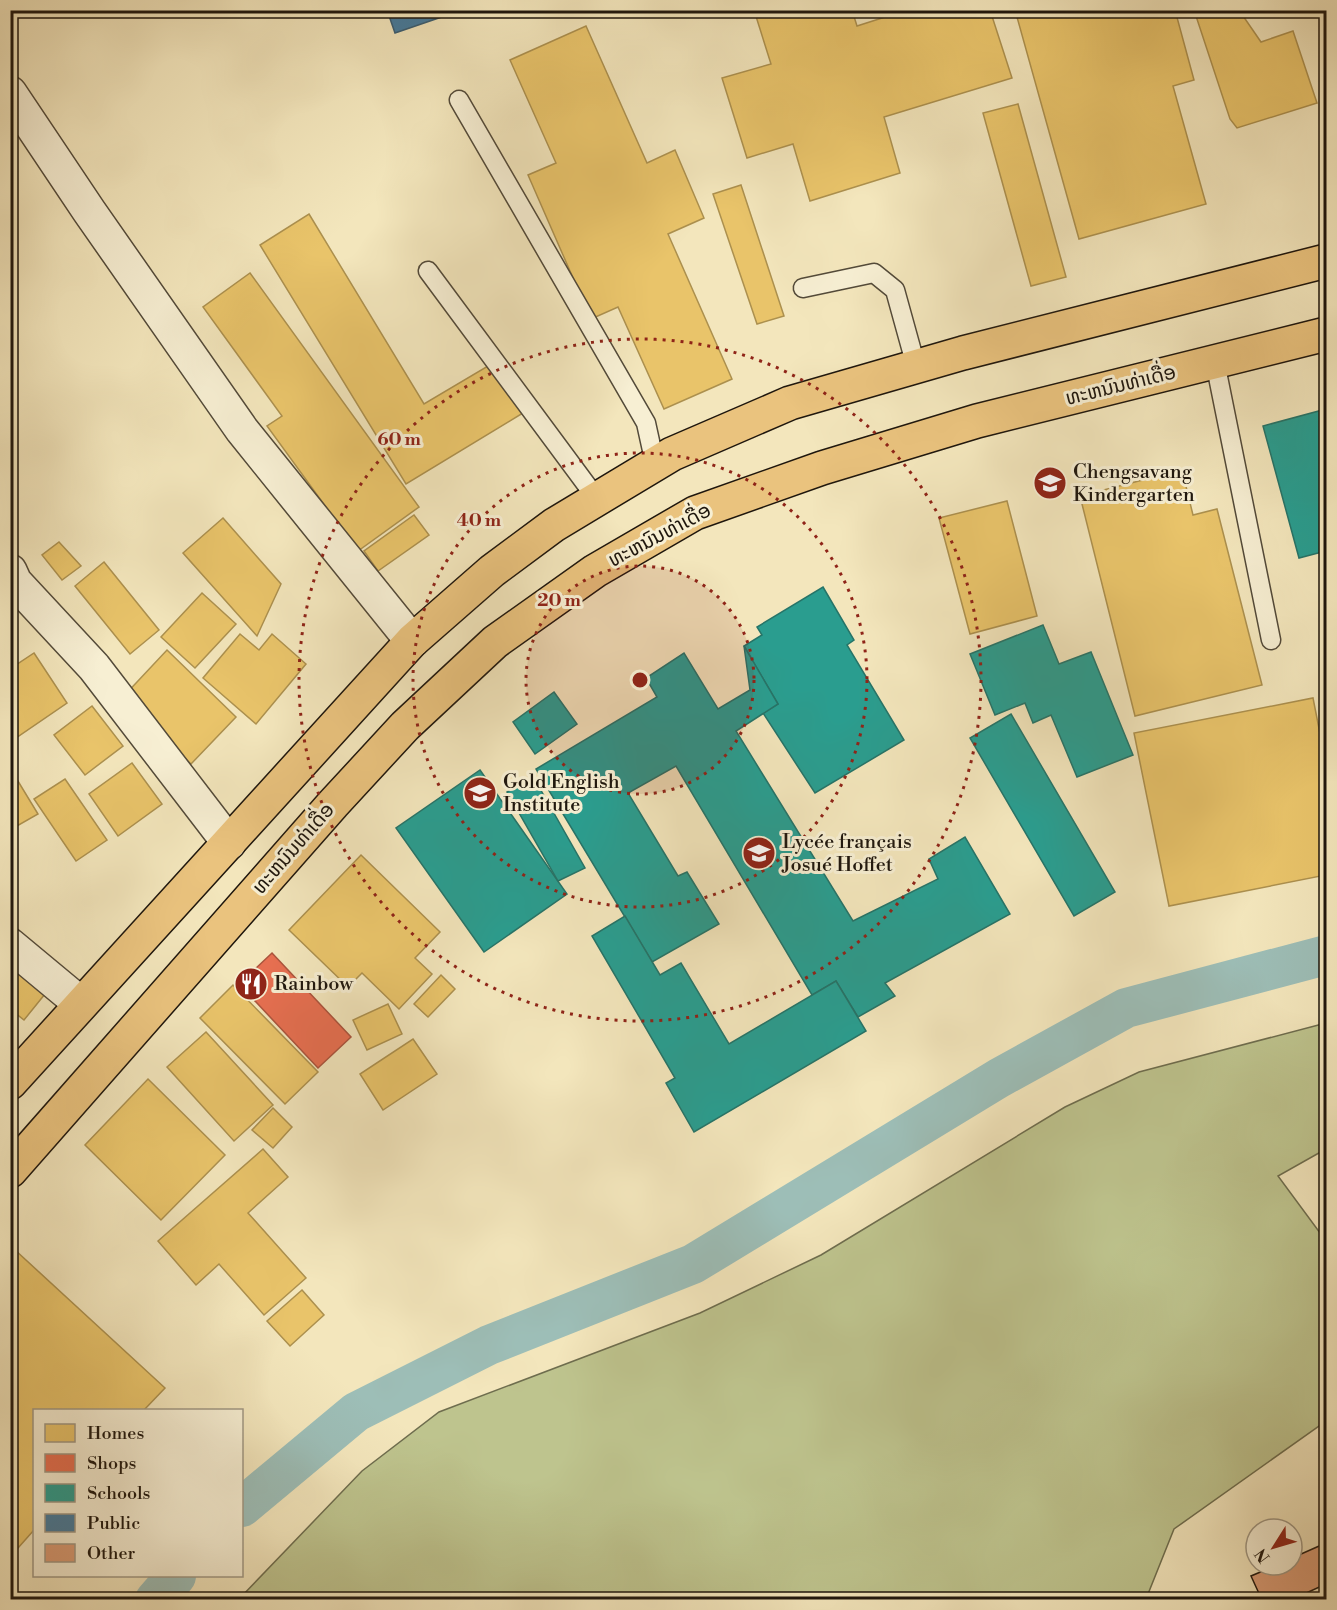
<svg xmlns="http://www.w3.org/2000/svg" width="1337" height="1610" font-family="'Libre Bodoni','Noto Sans Lao',serif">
	<rect width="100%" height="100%" fill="#f3e6bc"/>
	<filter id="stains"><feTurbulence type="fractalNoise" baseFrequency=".00333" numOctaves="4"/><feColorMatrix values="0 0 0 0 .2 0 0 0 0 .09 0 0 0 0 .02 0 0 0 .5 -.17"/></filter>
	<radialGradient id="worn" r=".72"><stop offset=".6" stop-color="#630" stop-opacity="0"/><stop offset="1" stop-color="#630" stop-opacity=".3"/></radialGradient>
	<!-- green -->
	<polygon fill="#bec48e" stroke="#6e6d4e" stroke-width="1.5" points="1326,1023 1326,1149 1278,1176 1326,1241 1326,1421 1174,1529 1146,1599 239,1599 362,1471 439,1412 700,1313 821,1255 1065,1107 1139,1072"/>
	<!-- homes -->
	<g fill="#e9c46a" stroke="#ac904e" stroke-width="1.5">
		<polygon points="754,10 852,10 857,26 907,10 990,10 1012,78 884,117 900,173 810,201 793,144 747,158 722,78 771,64"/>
		<polygon points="1015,10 1175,10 1194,80 1173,86 1206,204 1079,239"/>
		<polygon points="1194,10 1239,10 1261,42 1293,31 1317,103 1237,128 1230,119"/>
		<polygon points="586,26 647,163 675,150 704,218 668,234 732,379 664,409 618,307 591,319 528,175 556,163 510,60"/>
		<polygon points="1018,104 1066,277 1031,286 983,113"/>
		<polygon points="741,185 784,316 757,324 713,194"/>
		<polygon points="309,214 424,404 493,363 523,413 406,484 260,245"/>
		<polygon points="250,273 419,507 358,551 267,426 282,416 203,307"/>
		<polygon points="1182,470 1193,515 1217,509 1262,685 1135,716 1080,496"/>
		<polygon points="1007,501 1037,616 970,634 939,518"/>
		<polygon points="414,515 429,535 378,571 364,551"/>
		<polygon points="223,518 281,584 257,636 183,553"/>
		<polygon points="59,542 81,566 62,580 42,555"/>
		<polygon points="104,562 159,630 130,654 75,586"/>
		<polygon points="202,593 236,624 195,668 161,637"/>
		<polygon points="240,634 259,650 272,634 306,664 256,724 203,678"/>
		<polygon points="167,650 236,717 191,764 122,698"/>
		<polygon points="34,653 67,703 10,742 10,669"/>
		<polygon points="1313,698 1326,764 1326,875 1169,906 1134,733"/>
		<polygon points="92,706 123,746 85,775 54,735"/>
		<polygon points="132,763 162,804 118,836 89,794"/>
		<polygon points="10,768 38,814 10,830"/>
		<polygon points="65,779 107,840 76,861 34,799"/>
		<polygon points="361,855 440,932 415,958 432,974 399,1009 362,973 348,987 289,930"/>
		<polygon points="10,958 49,989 24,1020 10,1009"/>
		<polygon points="441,975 455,989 428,1017 414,1004"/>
		<polygon points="233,985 318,1072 285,1104 200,1018"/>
		<polygon points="388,1004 402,1034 367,1050 353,1020"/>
		<polygon points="206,1032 273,1105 234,1141 167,1067"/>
		<polygon points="413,1039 437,1074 383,1110 360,1074"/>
		<polygon points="148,1079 225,1155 161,1220 85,1145"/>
		<polygon points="273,1108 292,1127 273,1148 252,1130"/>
		<polygon points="263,1149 288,1177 248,1213 306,1278 264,1315 219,1264 196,1285 158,1241"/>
		<polygon points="14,1249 165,1388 144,1410 34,1410 34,1530 10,1557 10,1253"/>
		<polygon points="302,1290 324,1315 290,1346 267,1321"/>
	</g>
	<!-- shops -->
	<polygon fill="#e76f51" stroke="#ab543d" stroke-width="1.5" points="272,953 351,1037 318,1068 239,984"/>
	<!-- schools -->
	<g fill="#2a9d8f" stroke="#267468" stroke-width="1.5">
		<polygon points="1326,409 1326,551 1299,558 1263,426"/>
		<polygon points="823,587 854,640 847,645 904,740 815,793 763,713 778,704 744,646 762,635 757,627"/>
		<polygon points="1043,625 1059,664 1091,652 1133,755 1077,777 1051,715 1033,723 1025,703 995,715 970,654"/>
		<polygon points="744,646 778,704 736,731 853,921 938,879 929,859 965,837 1010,914 885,983 895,996 858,1017 836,981 812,995 676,766 628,793 678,876 687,872 719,924 652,962 536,769 657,697 646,678 684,653 718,709 750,690"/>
		<polygon points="554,692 577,724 535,754 513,722"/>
		<polygon points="1011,714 1115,892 1074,916 970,738"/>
		<polygon points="480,770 567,894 484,952 396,828"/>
		<polygon points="534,778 585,868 558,881 507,792"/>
		<polygon points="625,916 660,975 681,963 729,1044 836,981 866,1031 694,1132 666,1083 675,1078 592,936"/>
	</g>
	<!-- public -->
	<polygon fill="#457b9d" stroke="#395d72" stroke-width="1.5" points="387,10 462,10 395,33"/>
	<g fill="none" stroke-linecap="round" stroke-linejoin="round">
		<!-- canal -->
		<g stroke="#9dbeb7" stroke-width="40">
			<polyline points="242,1507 356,1412 489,1345 693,1264 999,1078 1126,1008 1326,955"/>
			<polyline points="155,1600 176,1576"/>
		</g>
	</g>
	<!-- building -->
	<polygon fill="#db9c76" stroke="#1e160d" stroke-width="1.5" points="1326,1543 1326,1584 1291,1600 1262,1600 1251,1576 1277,1565 1292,1565 1292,1558"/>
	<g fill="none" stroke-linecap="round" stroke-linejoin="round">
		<!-- lane casing -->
		<g stroke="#534a39" stroke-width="21">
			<g id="lane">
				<polyline points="459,100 646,423 655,464"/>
				<polyline points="428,271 597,499"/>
				<polyline points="803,288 874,273 895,290 916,366"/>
				<polyline points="1215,362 1271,640"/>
			</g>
		</g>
		<!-- street casing -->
		<g stroke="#534a39" stroke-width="36">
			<g id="street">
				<polyline points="10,93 89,211 242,430 412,641"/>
				<polyline points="10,571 15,582 94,667 229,843"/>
				<polyline points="10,945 81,1004"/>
			</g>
		</g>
		<!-- primary casing -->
		<g stroke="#1e160d" stroke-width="36">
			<g id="primary">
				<polyline points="10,1083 412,641 492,571 554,525 672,454 790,403 963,353 1326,261"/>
				<polyline points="10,1171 333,804 405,726 495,642 595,571 695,513 822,468 977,421 1326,334"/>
			</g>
		</g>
		<!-- lane -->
		<use href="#lane" stroke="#f7efd3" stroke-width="18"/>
		<!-- street -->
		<use href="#street" stroke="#f7efd3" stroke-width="33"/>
		<!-- primary -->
		<use href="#primary" stroke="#eac37e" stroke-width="33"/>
	</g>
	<!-- distance rings -->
	<circle cx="640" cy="680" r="114" fill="#8f2418" fill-opacity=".12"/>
	<g fill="none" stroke="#8f2418" stroke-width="3" stroke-dasharray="3 6">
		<circle cx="640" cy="680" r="114"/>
		<circle cx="640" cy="680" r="227"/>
		<circle cx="640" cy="680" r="341"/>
	</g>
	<!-- icons -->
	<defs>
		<g id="school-disc" transform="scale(1.725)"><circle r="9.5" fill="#8f2418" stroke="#f7efd3"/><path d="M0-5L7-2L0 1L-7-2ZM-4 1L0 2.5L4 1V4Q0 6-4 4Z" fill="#fff"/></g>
		<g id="restaurant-disc" transform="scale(1.725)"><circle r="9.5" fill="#8f2418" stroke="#f7efd3"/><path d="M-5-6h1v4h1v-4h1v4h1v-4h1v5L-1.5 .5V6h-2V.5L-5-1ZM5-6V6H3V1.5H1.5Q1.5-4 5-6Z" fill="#fff"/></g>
	</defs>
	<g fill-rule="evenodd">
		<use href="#school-disc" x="1050" y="483"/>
		<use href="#school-disc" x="480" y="793"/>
		<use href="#school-disc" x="759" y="853"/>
		<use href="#restaurant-disc" x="251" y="984"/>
	</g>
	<g text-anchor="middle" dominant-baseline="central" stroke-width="6" stroke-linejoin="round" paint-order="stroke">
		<!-- street labels -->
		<g font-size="20" fill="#1e160d" stroke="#f7efd3">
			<text transform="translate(1121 386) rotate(-14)">ທະຫນົນທ່າເດື່ອ</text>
			<text transform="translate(660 536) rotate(-28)">ທະຫນົນທ່າເດື່ອ</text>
			<text transform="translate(294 849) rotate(-49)">ທະຫນົນທ່າເດື່ອ</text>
		</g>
		<!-- poi labels -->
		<g font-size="20" fill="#1e160d" stroke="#f7efd3" text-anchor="start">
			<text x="1073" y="472">Chengsavang<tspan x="1073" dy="23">Kindergarten</tspan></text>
			<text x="503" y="782">Gold English<tspan x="503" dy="23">Institute</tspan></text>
			<text x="782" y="842">Lycée français<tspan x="782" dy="23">Josué Hoffet</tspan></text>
			<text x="274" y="984">Rainbow</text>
		</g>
	</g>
	<circle cx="640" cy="680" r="9" fill="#8f2418" stroke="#f7efd3" stroke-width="3"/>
	<g font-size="18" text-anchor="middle" font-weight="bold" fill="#8f2418" stroke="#f7efd3" stroke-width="6" stroke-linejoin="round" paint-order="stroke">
		<text x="399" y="445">60 m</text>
		<text x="479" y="526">40 m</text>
		<text x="559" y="606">20 m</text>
	</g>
	<!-- margin -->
	<rect width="1337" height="1610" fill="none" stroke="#f3e6bc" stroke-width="36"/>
	<rect x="12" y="12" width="1313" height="1586" fill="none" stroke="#1e160d" stroke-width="3"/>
	<rect x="18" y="18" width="1301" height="1574" fill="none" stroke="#1e160d" stroke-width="1.5"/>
	<!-- legend -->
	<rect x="33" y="1409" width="210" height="168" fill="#f7efd3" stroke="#a09884" stroke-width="1.5"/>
	<rect x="45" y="1424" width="30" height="18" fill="#e9c46a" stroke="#a09884" stroke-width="1.5"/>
	<text x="87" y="1439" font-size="18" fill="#1e160d">Homes</text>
	<rect x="45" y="1454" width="30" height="18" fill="#e76f51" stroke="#a09884" stroke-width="1.5"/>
	<text x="87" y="1469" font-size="18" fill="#1e160d">Shops</text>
	<rect x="45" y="1484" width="30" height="18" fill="#2a9d8f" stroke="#a09884" stroke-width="1.5"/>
	<text x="87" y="1499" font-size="18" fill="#1e160d">Schools</text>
	<rect x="45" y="1514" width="30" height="18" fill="#457b9d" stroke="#a09884" stroke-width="1.5"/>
	<text x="87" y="1529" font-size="18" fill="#1e160d">Public</text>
	<rect x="45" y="1544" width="30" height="18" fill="#db9c76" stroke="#a09884" stroke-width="1.5"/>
	<text x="87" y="1559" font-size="18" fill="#1e160d">Other</text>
	<!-- north arrow -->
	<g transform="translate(1274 1547) rotate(233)"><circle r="28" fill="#f7efd3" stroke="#a09884" stroke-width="1.5"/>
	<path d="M0-4.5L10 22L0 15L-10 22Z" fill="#8f2418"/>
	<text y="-9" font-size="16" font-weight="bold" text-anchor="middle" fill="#1e160d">N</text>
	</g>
	<rect width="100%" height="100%" filter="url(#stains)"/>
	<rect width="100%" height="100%" fill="url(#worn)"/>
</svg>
